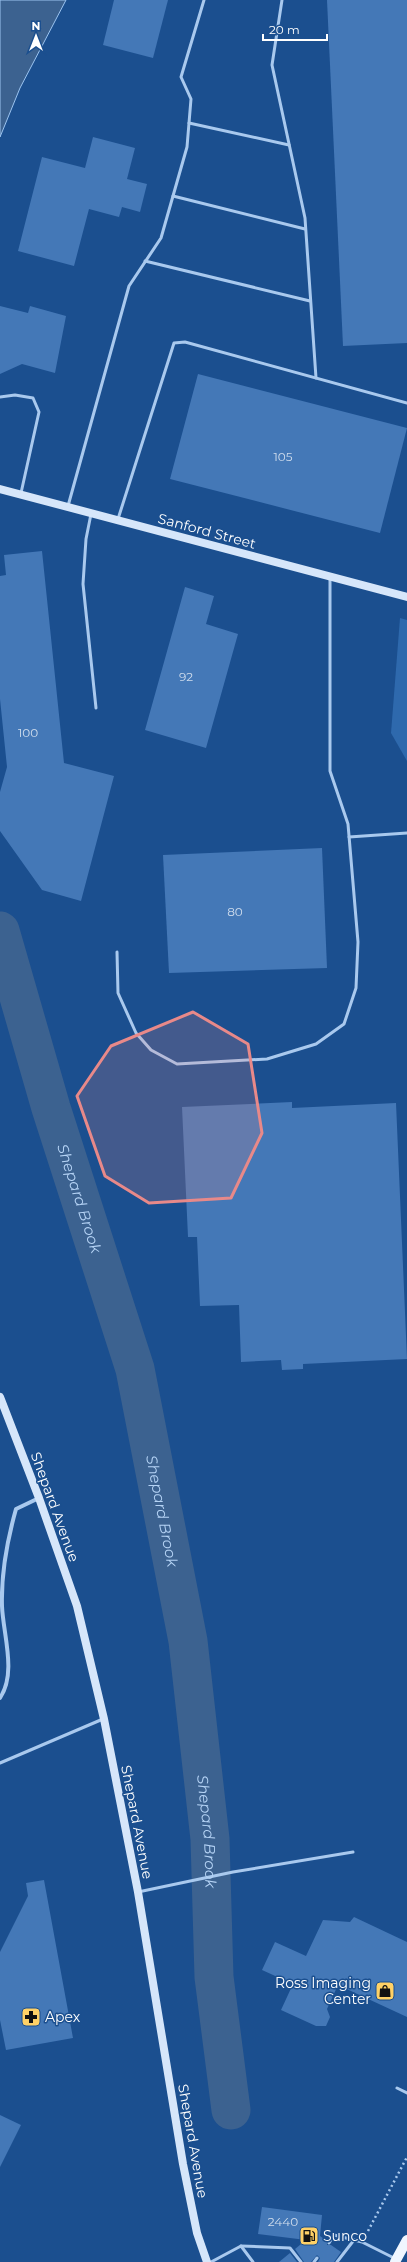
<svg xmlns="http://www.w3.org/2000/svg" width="407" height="2262" font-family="Montserrat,sans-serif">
	<rect width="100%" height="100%" fill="#1b4f8f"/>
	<!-- green -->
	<polygon fill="#2e69ad" points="400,618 407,620 407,761 391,733"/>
	<!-- water -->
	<polygon fill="#3c6290" stroke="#9cc4f0" points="0,0 66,0 20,88 0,137"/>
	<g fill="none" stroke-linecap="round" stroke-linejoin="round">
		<!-- river -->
		<path stroke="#3c6290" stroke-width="39" id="s1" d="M0,931L51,1108L135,1369L188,1641L210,1839L214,1977L231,2110"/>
	</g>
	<!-- building -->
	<g fill="#4478b7">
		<polygon points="114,0 168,0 153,58 103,45"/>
		<polygon points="327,0 407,0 407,343 343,346"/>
		<polygon points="93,137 135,148 127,179 147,184 140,212 122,207 119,217 89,209 74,266 18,251 42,157 85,168"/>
		<polygon points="0,306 28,313 30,306 66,316 55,373 22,364 0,374"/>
		<polygon points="198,374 407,428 380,533 170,479"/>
		<polygon points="42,551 64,763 114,776 81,901 42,890 0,831 0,792 7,767 0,699 0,576 6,575 4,555"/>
		<polygon points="185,587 214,596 206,624 238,634 206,748 145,730"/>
		<polygon points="322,848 327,968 169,973 163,855"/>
		<polygon points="292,1102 292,1108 396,1103 407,1359 303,1364 303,1369 282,1370 281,1360 241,1362 239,1305 200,1306 197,1237 188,1237 182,1107"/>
		<polygon points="44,1880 73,2038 6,2050 0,2020 0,1952 28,1896 26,1883"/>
		<polygon points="354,1917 407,1942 407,2017 338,1985 327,2009 330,2017 326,2026 316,2026 281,2010 293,1984 262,1970 275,1942 306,1956 323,1920 350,1922"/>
		<polygon points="0,2115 21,2125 0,2167"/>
		<polygon points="262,2207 322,2215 320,2236 327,2241 327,2245 331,2245 341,2252 334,2262 318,2262 320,2258 317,2255 311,2262 304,2262 295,2249 306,2240 258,2234"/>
		<polygon points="290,2253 297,2262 279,2262"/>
	</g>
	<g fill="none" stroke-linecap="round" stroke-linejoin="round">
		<!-- path -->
		<polyline stroke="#a9c9ee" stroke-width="2.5" stroke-dasharray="2 3" stroke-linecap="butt" points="368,2231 407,2157"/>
		<!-- lane -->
		<g stroke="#a9c9ee" stroke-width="3">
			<polyline points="282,0 272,65 305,218 316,378"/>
			<polyline points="189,123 289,145"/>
			<polyline points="173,196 305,229"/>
			<polyline points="145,261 310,301"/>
			<polyline points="0,397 15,395 33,398 39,412 21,493"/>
			<polyline points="68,506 129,286 161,238 187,147 191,99 181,77 204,0"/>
			<polyline points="91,514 86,539 83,584 96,708"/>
			<polyline points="118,519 174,343 185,342 407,403"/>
			<polyline points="349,837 407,833"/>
			<polyline points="117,952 118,993 136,1033 151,1050 177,1064 267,1059 316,1044 344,1024 356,988 358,942 348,824 330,771 330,577"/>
			<polyline points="0,1763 103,1719"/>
			<polyline points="138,1892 233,1872 353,1852"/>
			<polyline points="397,2088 407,2093"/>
			<polyline points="329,2243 334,2235 362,2242 394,2258"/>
			<polyline points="241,2246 290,2248 301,2262"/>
			<polyline points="211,2262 241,2246 253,2262"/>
			<polyline points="314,2262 317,2258"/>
			<polyline points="337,2262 354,2240"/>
		</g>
		<!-- street -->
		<path stroke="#a9c9ee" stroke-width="4" d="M0,1698C17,1673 3,1634 2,1606C1,1573 7,1541 16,1509L39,1498"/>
		<!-- secondary -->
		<g stroke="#d6e6fa" stroke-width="8">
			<polyline points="0,489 407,597"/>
			<polyline points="0,1397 39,1498 77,1606 104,1719 138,1892 183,2164 197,2233 207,2262"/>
		</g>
		<!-- primary -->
		<polyline stroke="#f0f6ff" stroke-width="10" points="395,2262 407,2240"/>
	</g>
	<!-- marked area -->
	<path fill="#e88989" fill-opacity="0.2" stroke="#e88989" stroke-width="3" stroke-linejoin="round" d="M193,1012L248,1044L262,1133L231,1198L149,1203L105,1176L77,1096L111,1046Z"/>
	<!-- icons -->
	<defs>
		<g id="shop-square" transform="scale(1)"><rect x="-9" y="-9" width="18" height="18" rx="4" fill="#ffd166" stroke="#1b4f8f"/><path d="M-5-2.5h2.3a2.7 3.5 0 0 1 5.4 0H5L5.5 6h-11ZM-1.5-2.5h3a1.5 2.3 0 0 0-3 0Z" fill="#111"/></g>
		<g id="pharmacy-square" transform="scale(1)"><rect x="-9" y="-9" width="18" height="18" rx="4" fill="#ffd166" stroke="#1b4f8f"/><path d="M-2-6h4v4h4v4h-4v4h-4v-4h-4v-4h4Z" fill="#111"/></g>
		<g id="fuel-square" transform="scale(1)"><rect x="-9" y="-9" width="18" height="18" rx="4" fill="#ffd166" stroke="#1b4f8f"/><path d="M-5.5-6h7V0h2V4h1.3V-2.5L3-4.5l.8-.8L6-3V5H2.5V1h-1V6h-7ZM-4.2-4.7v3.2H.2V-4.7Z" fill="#111"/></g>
	</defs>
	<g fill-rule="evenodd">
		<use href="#shop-square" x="385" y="1991"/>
		<use href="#pharmacy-square" x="31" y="2017"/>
		<use href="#fuel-square" x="309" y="2236"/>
	</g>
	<g text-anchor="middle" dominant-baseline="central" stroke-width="3" stroke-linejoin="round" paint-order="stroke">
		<!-- number labels -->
		<g font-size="12" fill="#d0dded">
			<text x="283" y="456">105</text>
			<text x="186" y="676">92</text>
			<text x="28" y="732">100</text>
			<text x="235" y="911">80</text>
			<text x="283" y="2221">2440</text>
		</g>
		<!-- street labels -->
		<g font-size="14" fill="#fff" stroke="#1b4f8f">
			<text transform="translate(207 531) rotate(15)">Sanford Street</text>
			<text transform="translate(55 1507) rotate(70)">Shepard Avenue</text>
			<text transform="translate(137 1822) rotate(79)">Shepard Avenue</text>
			<text transform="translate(193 2141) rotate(80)">Shepard Avenue</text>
		</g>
		<!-- poi labels -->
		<g font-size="14" fill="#fff" stroke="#1b4f8f" text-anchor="start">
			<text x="371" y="1983" text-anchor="end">Ross Imaging<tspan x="371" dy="16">Center</tspan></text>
			<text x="45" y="2017">Apex</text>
			<text x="323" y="2236">Sunco</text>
		</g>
		<!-- water labels -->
		<g font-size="15" font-style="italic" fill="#b5d3f5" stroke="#1b4f8f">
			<text stroke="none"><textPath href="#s1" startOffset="279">Shepard Brook</textPath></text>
			<text stroke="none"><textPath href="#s1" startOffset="603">Shepard Brook</textPath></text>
			<text stroke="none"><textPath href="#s1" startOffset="927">Shepard Brook</textPath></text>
		</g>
	</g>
	<!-- north arrow -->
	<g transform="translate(36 36)" stroke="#1b4f8f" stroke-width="3" paint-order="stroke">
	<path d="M0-3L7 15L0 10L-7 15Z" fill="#ffffff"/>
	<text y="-6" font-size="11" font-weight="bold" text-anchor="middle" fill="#ffffff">N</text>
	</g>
	<!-- scale -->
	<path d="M263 34v6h64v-6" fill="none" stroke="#ffffff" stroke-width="2"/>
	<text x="269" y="34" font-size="12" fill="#ffffff" stroke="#1b4f8f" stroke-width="3" paint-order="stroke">20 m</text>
</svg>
